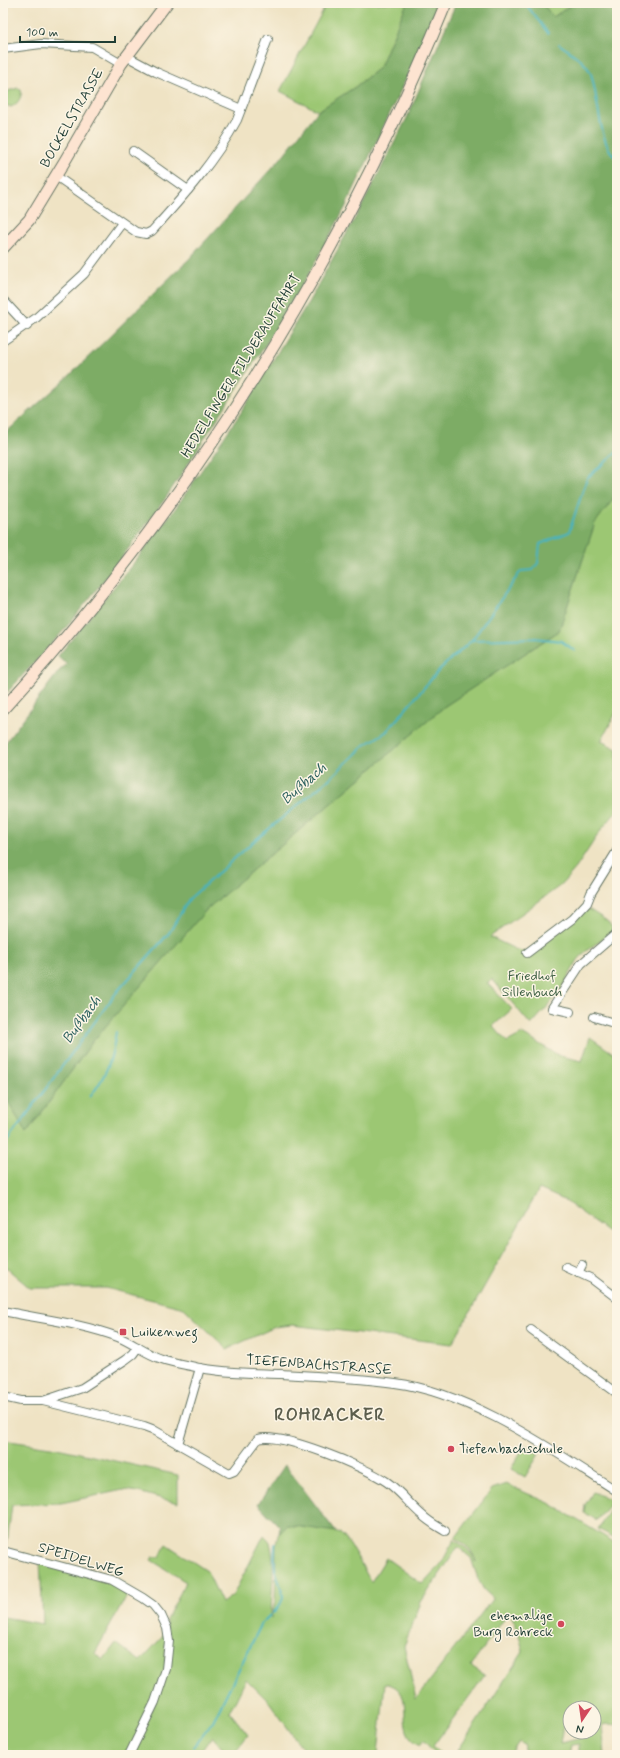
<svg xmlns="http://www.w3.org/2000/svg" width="620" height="1758" font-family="Mynerve,sans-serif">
	<rect width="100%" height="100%" fill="#fcf5e5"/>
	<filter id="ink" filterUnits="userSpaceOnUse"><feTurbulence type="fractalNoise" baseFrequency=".025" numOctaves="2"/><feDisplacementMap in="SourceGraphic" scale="8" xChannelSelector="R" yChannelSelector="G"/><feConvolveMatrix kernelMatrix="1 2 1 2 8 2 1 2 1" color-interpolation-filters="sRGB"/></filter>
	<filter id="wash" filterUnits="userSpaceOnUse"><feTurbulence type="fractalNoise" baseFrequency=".012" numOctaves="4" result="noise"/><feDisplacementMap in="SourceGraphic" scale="16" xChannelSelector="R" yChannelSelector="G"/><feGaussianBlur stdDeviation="0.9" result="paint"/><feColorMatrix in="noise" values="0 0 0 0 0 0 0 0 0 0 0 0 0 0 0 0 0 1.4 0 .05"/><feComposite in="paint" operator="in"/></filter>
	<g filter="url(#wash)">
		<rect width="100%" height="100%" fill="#efe3c4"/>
		<!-- green -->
		<g fill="#9cc773" stroke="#5e8254" fill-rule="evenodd">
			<polygon points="327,3 407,3 380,67 355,87 318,111 280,91"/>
			<polygon points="542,3 573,3 553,17"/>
			<path d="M18,88L21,89C23,96 18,104 11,107L3,104V95L8,91Z"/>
			<polygon points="617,494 617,711 601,741 617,749 617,811 601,830 576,868 561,885 490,937 517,950 532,952 587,908 607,921 614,930 585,952 578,960 561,989 549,1005 531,1025 492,979 487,983 512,1009 493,1026 507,1042 522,1034 560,1056 582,1061 590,1037 617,1056 617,1238 564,1200 539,1189 452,1344 292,1325 275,1327 227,1349 184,1308 106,1288 30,1288 3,1265 3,1092 27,1133 93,1041 207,909 445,706 559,631 595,523"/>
			<polygon points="3,1440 57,1448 178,1475 178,1503 138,1492 123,1490 61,1503 12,1505 6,1551 3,1550"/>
			<polygon points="525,1445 539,1454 525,1477 511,1469"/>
			<path d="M506,1484L549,1503L617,1544V1725L610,1724L602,1725L605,1755H579V1744L571,1745L569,1755H524L525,1745L519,1742L510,1755H455L523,1652C520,1637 517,1625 509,1612L471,1666L485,1675L433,1746L442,1755H437L423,1740L421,1745C389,1732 422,1691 385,1683L378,1753L388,1755H307L270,1703L246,1679L236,1700L229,1711L248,1735L237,1749L227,1754L212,1736L202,1750L204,1755H131L169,1669L166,1620L186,1582L151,1560L153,1557H160L166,1544L207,1571L222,1603L233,1595L264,1535C266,1537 269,1540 270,1542C276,1562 271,1597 271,1618L275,1601L276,1544L278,1535L288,1525C298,1527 331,1529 338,1532C349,1538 364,1570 371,1582L386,1558L422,1584L441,1564L454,1540C465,1546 471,1551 476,1562C473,1550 465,1544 455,1538L492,1489ZM458,1547L471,1558L478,1579L484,1590L493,1598L416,1699L404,1646L421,1602ZM570,1708H594V1732H579L578,1739L561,1743L564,1726L570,1727Z"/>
			<polygon points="593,1492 611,1500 609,1506 597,1520 584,1513 585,1505"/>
			<polygon points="617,1499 617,1539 598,1529"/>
			<polygon points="40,1561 130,1590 95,1653 103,1660 116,1643 140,1661 166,1633 165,1669 130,1755 3,1755 3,1617 43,1624"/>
		</g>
		<!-- forest -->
		<g fill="#7dac65" stroke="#4e744c">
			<polygon points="407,3 439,3 414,62 345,208 308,275 270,338 165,499 117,564 64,630 3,697 3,435 69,376 189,259 281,158 318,111 355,87 380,67"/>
			<polygon points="456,3 542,3 553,17 574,3 617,3 617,494 595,523 559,631 445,706 207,909 93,1041 26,1134 3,1092 3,746 59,671 67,664 58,656 136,560 177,506 242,411 309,301 363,204 407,118"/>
			<polygon points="285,1465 336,1532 288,1525 279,1534 280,1527 258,1504"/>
		</g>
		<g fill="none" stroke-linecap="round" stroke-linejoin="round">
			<!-- stream -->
			<g stroke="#45b3c0" stroke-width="2">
				<polyline points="525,3 548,33"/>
				<path d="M559,44C570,52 586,61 591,74C598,93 599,148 617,158"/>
				<polyline points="472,640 535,638 561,641 575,651"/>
				<path d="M90,1097C107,1075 112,1059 116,1032"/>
				<polyline points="3,1147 116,993 169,933 189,899 253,842 327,781 365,745 386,732 440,669 472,640 521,571 533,570 538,563 540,544 569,532 587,478 617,452"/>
				<path d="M273,1613C290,1596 281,1591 276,1573C273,1565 275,1553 275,1544"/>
				<polyline points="193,1747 213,1721 262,1623 270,1615"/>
			</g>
		</g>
	</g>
	<g filter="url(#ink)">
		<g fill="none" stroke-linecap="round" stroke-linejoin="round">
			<!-- street casing -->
			<g stroke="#687766" stroke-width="10">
				<g id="street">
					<polyline points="3,49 41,44 92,47 121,64"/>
					<polyline points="126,56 156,72 241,109"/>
					<polyline points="133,151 188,190"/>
					<path d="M56,176L136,232L146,234L152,231C183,197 215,161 237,120L268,39"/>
					<polyline points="3,300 27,326"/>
					<polyline points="3,341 36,318 84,274 122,223"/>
					<polyline points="527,953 572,919 587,903 591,893 617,851"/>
					<polyline points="570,1012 552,1008 581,964 617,933"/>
					<polyline points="594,1017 617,1024"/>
					<polyline points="566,1267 592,1279 617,1298"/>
					<polyline points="578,1273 582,1265"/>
					<path d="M3,1311C41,1319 81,1323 118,1337C133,1343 146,1354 162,1359C173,1363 187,1365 200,1368C226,1373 252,1373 278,1374C317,1376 357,1378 395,1383C472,1393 552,1450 617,1491"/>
					<polyline points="531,1330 617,1393"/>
					<path d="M3,1397L21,1401H43L144,1426L152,1429L229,1473L234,1471L258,1439C282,1432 365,1467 387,1482C400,1491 410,1505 422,1515C429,1522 437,1526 445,1531"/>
					<polyline points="43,1401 82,1388 125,1360 133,1354 138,1347"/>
					<polyline points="178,1444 200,1368"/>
					<polyline points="3,1551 112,1580 143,1598 153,1605 161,1615 167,1628 169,1641 166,1669 155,1702 129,1755"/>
				</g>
			</g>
			<!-- secondary casing -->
			<g stroke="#687766" stroke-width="13">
				<g id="secondary">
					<polyline points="3,248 29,220 66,159 121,64 167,3"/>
					<path d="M3,709C192,502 340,262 446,3"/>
				</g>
			</g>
			<!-- street -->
			<use href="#street" stroke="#fff" stroke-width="8"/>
			<!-- secondary -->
			<use href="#secondary" stroke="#fde4d1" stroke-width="11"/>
		</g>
	</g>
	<!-- markers -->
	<g fill="#d1495b" stroke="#fcf5e5" stroke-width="1.5">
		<rect x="119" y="1328" width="8" height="8" rx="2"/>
		<circle cx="451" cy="1449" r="4"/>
		<circle cx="561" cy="1624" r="4"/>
	</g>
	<g text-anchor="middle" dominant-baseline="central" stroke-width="3" stroke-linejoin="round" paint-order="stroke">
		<!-- street labels -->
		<g font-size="14" fill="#1f3d34" stroke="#fcf5e5">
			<text transform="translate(72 118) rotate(-60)">BOCKELSTRASSE</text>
			<text transform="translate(241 366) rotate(-58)">HEDELFINGER FILDERAUFFAHRT</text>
			<text transform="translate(319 1365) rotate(4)">TIEFENBACHSTRASSE</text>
			<text transform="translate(81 1560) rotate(17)">SPEIDELWEG</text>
		</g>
		<!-- park labels -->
		<g font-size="14" fill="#3e6044" stroke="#fcf5e5">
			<text x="532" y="976">Friedhof<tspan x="532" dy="16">Sillenbuch</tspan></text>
		</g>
		<!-- poi labels -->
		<g font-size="14" fill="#1f3d34" stroke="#fcf5e5" text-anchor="start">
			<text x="131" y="1332">Luikenweg</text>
			<text x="459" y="1449">Tiefenbachschule</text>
			<text x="553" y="1616" text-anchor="end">ehemalige<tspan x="553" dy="16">Burg Rohreck</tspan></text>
		</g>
		<!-- water labels -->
		<g font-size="15" font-style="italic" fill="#2a605e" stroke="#fcf5e5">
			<text transform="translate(304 784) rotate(-41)">Bußbach</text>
			<text transform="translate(82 1020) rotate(-54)">Bußbach</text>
		</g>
		<!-- district labels -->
		<g font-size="18" font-weight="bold" letter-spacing="1" fill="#5c5e4d" stroke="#fcf5e5">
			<text x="330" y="1415">ROHRACKER</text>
		</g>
	</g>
	<!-- margin -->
	<rect width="620" height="1758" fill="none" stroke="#fcf5e5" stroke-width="16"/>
	<!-- north arrow -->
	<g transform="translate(582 1720) rotate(193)"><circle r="19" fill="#fcf5e5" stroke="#a4ab9e"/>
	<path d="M0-3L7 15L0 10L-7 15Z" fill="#d1495b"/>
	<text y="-6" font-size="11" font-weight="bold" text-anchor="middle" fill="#1f3d34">N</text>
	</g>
	<!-- scale -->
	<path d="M20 36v6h95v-6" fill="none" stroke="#1f3d34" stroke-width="2"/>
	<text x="26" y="36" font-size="12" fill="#1f3d34" stroke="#fcf5e5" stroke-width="3" paint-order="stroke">100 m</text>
</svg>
